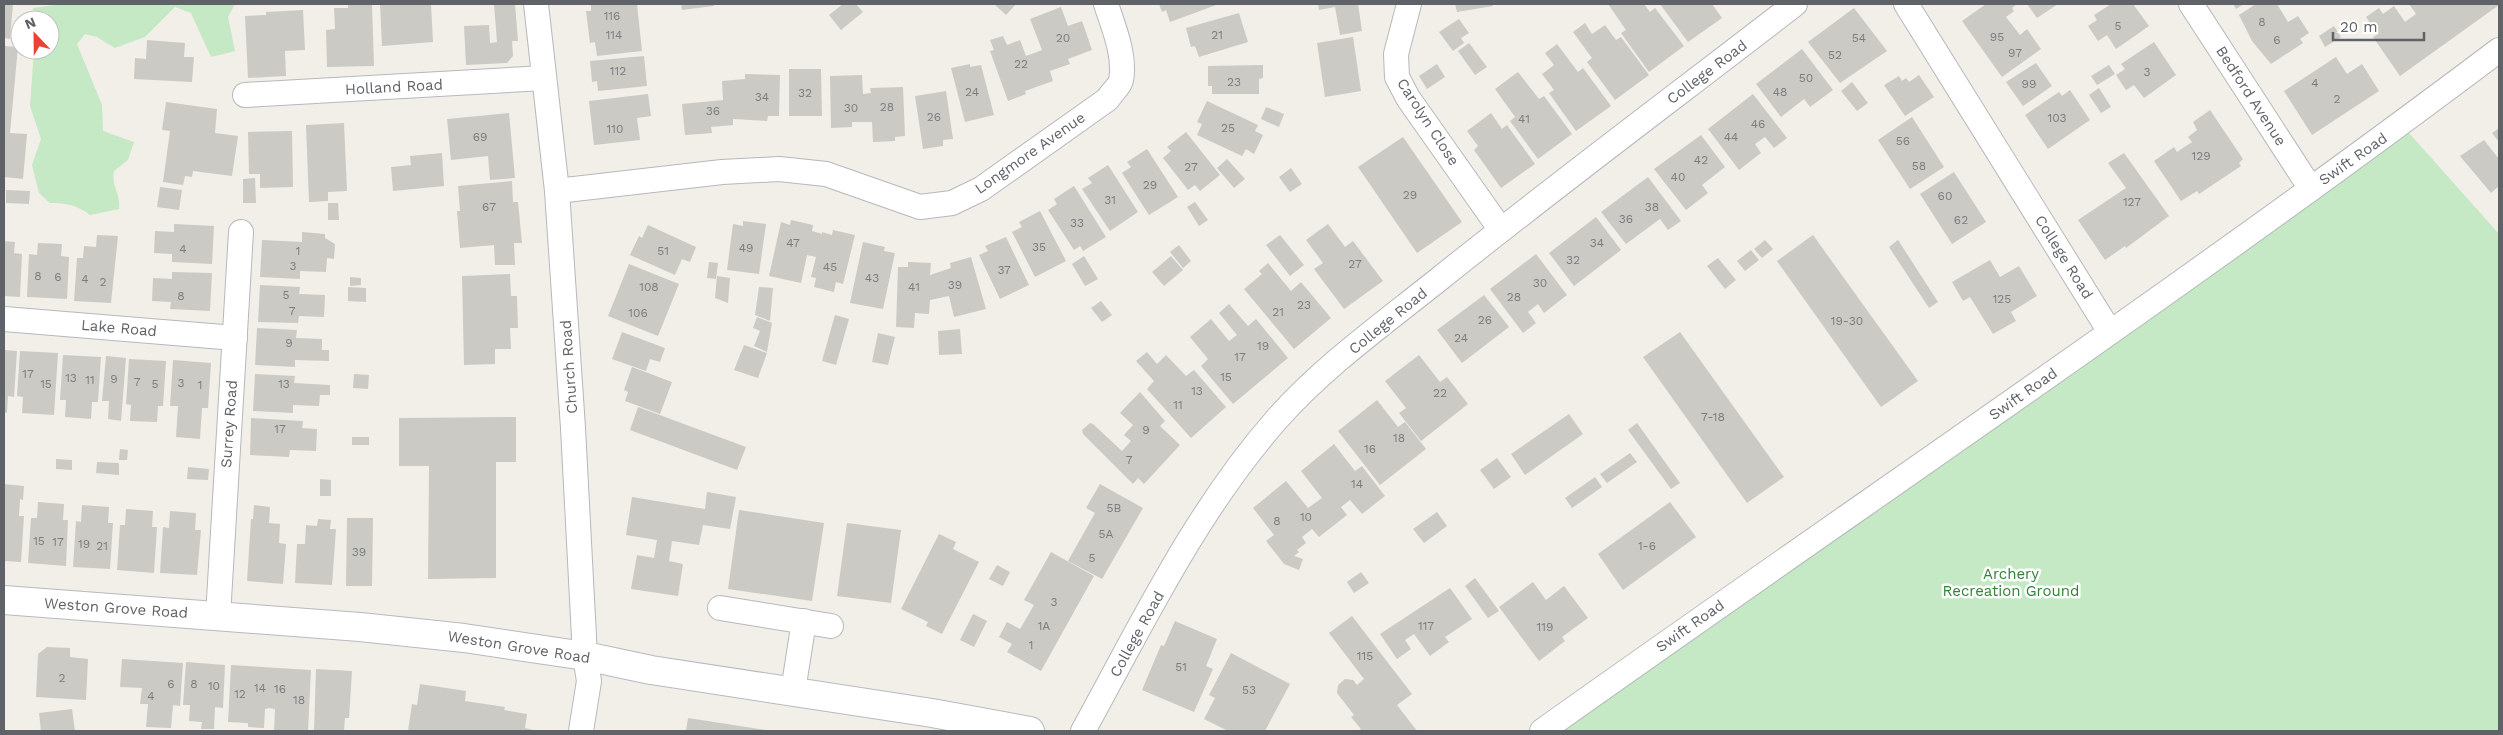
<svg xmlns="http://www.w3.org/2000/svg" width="2503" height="735" font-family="'Work Sans',sans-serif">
	<rect width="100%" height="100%" fill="#f1efe8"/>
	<!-- green -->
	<g fill="#c5e8c5">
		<path d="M63,4H235L228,17L235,51L211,57L191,13L175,7L145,37L115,48L97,37L85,34L77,44L102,105L103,131L134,142L128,160L114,171C111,186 121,194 119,209L90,215C77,205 66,203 50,203L39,193L32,165L41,139L30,106L34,50H50V20H34L33,8Z"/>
		<polygon points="2409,133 2499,234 2499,731 1542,731 2032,401"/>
	</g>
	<!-- building -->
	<g fill="#cccac5">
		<polygon points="4,4 13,4 10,39 4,38"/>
		<polygon points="372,4 374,66 327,67 326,30 335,29 334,8 348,8 348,5"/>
		<polygon points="380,4 431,4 433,42 382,46"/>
		<polygon points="494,4 515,4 518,41 512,41 513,56 507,63 466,65 464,26 489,25 490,43 497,42"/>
		<polygon points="591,4 637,4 642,51 597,56 595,42 590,43 586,11 591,11"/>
		<polygon points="681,4 714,4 714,6 682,10"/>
		<polygon points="843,4 856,4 863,12 841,30 829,15"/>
		<polygon points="994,4 1016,4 1006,15"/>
		<polygon points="1159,4 1219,4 1170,22 1166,10 1162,12"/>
		<polygon points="1318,4 1358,4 1362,31 1340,35 1335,7 1319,10"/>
		<polygon points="1455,4 1492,4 1493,6 1457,12"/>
		<polygon points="1608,4 1644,4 1650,12 1655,8 1684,46 1649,72 1621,33 1626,30"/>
		<polygon points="1660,4 1712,4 1722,18 1688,42"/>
		<polygon points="1986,4 2017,4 2012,8 2014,11 2006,17 2020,35 2027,29 2041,49 2002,77 1962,21"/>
		<polygon points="2027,4 2058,4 2037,18"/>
		<polygon points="2111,4 2133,4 2149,26 2116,49 2107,35 2098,41 2088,26 2097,20 2094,15"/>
		<polygon points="2233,4 2244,4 2236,9"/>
		<polygon points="2256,4 2277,4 2288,22 2298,16 2309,33 2300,39 2303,43 2271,64 2252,41 2239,15"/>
		<polygon points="2409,4 2499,4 2499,5 2400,76 2373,37 2378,34 2366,17 2379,8 2383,14 2394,6 2405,22 2416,14"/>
		<polygon points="1061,7 1068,26 1082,21 1092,50 1068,59 1070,64 1050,71 1053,81 1025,91 1026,94 1008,101 990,51 994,50 990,40 1003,36 1007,45 1020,40 1026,56 1042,50 1030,19"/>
		<polygon points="1854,8 1887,51 1840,83 1808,42"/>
		<polygon points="303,10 305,50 285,51 286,76 248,78 245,16 266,15 266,12"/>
		<polygon points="1239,13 1248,42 1199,57 1195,46 1191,47 1186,28"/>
		<polygon points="1459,19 1469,33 1461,38 1464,43 1453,51 1439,32"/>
		<polygon points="1585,23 1592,34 1605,25 1616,40 1621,37 1649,75 1615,100 1587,62 1592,58 1573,32"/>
		<polygon points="2334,26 2341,37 2325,47 2319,36"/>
		<polygon points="1353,37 1361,91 1325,97 1317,43"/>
		<polygon points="147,40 185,43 184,57 194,57 192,82 134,79 135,58 146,59"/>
		<polygon points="2154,42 2176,75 2144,98 2134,85 2126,90 2116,75 2125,69 2121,64"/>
		<polygon points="1469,43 1487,67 1475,75 1458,51"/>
		<polygon points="1557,44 1578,72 1583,68 1611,106 1576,131 1549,93 1554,90 1542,74 1554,65 1545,53"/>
		<polygon points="4,46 18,47 10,133 27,134 23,179 4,177"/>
		<polygon points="1802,49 1833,90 1810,107 1804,99 1781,117 1756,84"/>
		<polygon points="644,56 647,86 598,91 597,81 592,82 590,61"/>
		<polygon points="2336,57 2347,74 2362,64 2379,91 2312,135 2284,91"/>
		<polygon points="2036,63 2052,86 2023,106 2006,82"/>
		<polygon points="970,64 970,67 981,65 994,115 965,122 951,68"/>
		<polygon points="1437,64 1445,77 1427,89 1419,76"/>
		<polygon points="1263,65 1263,78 1259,79 1259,94 1212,94 1212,86 1208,86 1208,66"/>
		<polygon points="2109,65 2115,74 2097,85 2091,76"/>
		<polygon points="789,69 821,69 822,116 789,116"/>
		<polygon points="1518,72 1539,99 1544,96 1572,134 1538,159 1510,121 1515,117 1495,89"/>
		<polygon points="745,74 780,75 779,116 768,116 767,121 733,119 733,125 711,127 712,133 685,135 682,104 723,100 722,81 745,79"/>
		<polygon points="862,75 863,94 871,93 870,88 903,87 905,136 895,137 895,141 873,142 872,122 852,122 852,127 831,128 830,76"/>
		<polygon points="1919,75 1934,97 1905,116 1884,85 1899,76 1902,81 1906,78 1909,82"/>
		<polygon points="1852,82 1868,103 1857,111 1841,91"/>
		<polygon points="2099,88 2111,107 2101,113 2089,95"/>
		<polygon points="2070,90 2090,120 2048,149 2025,115 2059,92 2062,96"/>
		<polygon points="946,91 953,139 943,140 943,146 923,149 915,96"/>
		<polygon points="648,94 651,116 637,118 640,140 594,145 589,101"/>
		<polygon points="1753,94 1787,138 1774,148 1765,137 1755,144 1761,153 1739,170 1708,129"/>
		<polygon points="1207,101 1258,125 1255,131 1263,135 1254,154 1246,149 1242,156 1197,135 1202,124 1197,122"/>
		<polygon points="166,102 217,109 215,133 238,136 232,176 193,171 192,177 185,176 183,185 163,182 170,131 162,130"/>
		<polygon points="1266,107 1284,114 1279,127 1261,119"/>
		<polygon points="2210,110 2243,159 2239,163 2241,166 2199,194 2197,191 2181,201 2154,161 2174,147 2177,152 2192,142 2188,137 2197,130 2193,122"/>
		<polygon points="509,113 515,178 490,180 488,156 451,160 447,119"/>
		<polygon points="1491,113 1502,129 1507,125 1535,164 1501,188 1474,150 1478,146 1467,131"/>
		<polygon points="1912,117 1944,167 1910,189 1878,140"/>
		<polygon points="344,123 347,191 328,192 328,201 309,202 306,125"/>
		<polygon points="2499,128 2499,142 2492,133"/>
		<polygon points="292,131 293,187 260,188 260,174 249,174 248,132"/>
		<polygon points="1186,132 1220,175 1200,191 1195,185 1188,190 1163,158 1171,151 1167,147"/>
		<polygon points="1701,135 1725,167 1702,185 1708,193 1686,210 1654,169"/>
		<polygon points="1403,137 1462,222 1417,253 1358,167"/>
		<polygon points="2484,140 2499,159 2499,186 2491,193 2460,156"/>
		<polygon points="1147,149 1178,197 1149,215 1122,173 1131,167 1127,162"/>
		<polygon points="442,153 444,186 393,191 391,167 411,165 410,156"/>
		<polygon points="2124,153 2169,216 2126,248 2125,246 2105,260 2078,220 2126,188 2108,163"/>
		<polygon points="1227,159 1245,179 1234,188 1217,168"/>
		<polygon points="1108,165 1138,212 1110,231 1082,189 1092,183 1088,178"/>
		<polygon points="1291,168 1302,184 1290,192 1279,177"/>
		<polygon points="1954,172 1986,222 1952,244 1920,194"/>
		<polygon points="1648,177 1681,221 1668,230 1660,219 1626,244 1601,212"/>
		<polygon points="255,178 256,203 243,203 243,179"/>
		<polygon points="512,181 513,202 518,202 522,243 514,243 515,265 495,265 494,245 460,248 457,211 460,211 458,186"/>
		<polygon points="1074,186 1106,237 1083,251 1080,246 1074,250 1048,210 1057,204 1054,199"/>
		<polygon points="160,187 182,190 179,210 157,207"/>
		<polygon points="6,190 30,191 29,204 6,203"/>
		<polygon points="1195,202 1208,220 1199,226 1187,207"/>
		<polygon points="328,203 338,203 339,220 328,220"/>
		<polygon points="1040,211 1066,261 1035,277 1012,232 1022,227 1019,222"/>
		<polygon points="1596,217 1621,250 1574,286 1549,253"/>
		<polygon points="791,220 813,225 812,231 822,234 822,232 832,235 833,230 855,235 843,284 836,282 834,292 814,287 816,278 811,277 816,257 807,255 801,283 769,276 781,222 790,225"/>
		<polygon points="743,221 766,224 759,274 727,270 733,224 743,226"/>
		<polygon points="174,224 214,226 212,264 172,262 172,254 154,253 155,231 174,232"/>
		<polygon points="1328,224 1345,247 1353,241 1383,281 1344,309 1314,269 1323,263 1306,240"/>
		<polygon points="648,225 696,247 690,262 682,259 675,275 630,255 639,236 642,238"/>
		<polygon points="302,232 325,234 325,238 335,244 334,259 327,258 326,272 300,271 300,279 260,277 262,240 302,242"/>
		<polygon points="97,235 118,236 111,303 74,301 77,258 83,258 84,246 96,247"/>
		<polygon points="1280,235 1304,265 1290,276 1266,245"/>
		<polygon points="1813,235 1918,381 1881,407 1777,261"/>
		<polygon points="1006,237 1029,285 1000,299 979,255 988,251 985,246"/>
		<polygon points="1765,240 1773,249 1762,258 1754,249"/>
		<polygon points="1898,240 1938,302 1929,308 1889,247"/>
		<polygon points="4,241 15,242 14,253 22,254 20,297 4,296"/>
		<polygon points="863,242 885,247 884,251 895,253 883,309 850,303"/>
		<polygon points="38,243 62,244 61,256 69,257 67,299 27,297 29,254 37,255"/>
		<polygon points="1179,245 1191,261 1183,268 1170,252"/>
		<polygon points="1751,250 1759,260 1745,271 1737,261"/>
		<polygon points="1536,254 1567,295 1544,313 1538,304 1528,312 1536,323 1523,333 1490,289"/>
		<polygon points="1084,256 1098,279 1085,286 1072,264"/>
		<polygon points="1171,256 1183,270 1164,286 1152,272"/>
		<polygon points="971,257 986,309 954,317 949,296 930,300 929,314 915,313 914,328 896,327 898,267 908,267 908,262 931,263 930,275 951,268 950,263"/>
		<polygon points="1718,258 1736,280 1725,289 1707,266"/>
		<polygon points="1990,260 2000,277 2019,266 2037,296 2011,312 2016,321 1993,334 1970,297 1963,301 1952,282"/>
		<polygon points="709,262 718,263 716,279 707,278"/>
		<polygon points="1268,263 1291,291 1301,282 1331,318 1294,349 1244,289 1262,274 1259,271"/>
		<polygon points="629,264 679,284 658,336 608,316"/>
		<polygon points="172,272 212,273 210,311 170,309 171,302 152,301 153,278 172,279"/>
		<polygon points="510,274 511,296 517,296 518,328 510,328 511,349 495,349 495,364 464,365 462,276"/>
		<polygon points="717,276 730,278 728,303 715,298"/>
		<polygon points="350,277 361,278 361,285 350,286"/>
		<polygon points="260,285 300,287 299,294 325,295 324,317 299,316 298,323 258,322"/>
		<polygon points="348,287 366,288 366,302 348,301"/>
		<polygon points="759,287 773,288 770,321 755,315"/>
		<polygon points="1484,295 1509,327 1462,363 1437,330"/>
		<polygon points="1101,301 1112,315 1102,322 1091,308"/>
		<polygon points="1229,304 1248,326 1256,319 1288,358 1233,404 1201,366 1208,359 1190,337 1211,319 1229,341 1237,335 1219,313"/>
		<polygon points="835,315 849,319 836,365 822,361"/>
		<polygon points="757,317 772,323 767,352 754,346 760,331 753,328"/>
		<polygon points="257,328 297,330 296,338 322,339 322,350 329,350 329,361 295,360 295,367 255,365"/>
		<polygon points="960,329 962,354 939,355 938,331"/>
		<polygon points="622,332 665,348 660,362 650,359 646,371 612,359"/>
		<polygon points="1680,332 1784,477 1747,503 1643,357"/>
		<polygon points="878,333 895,337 888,365 872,362"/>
		<polygon points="744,345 767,353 758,378 734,370"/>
		<polygon points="4,350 17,351 14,397 8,396 7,413 4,412"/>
		<polygon points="20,351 58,353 54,415 22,413 23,397 17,396"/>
		<polygon points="1147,352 1157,364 1166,355 1186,376 1194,370 1226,407 1191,438 1147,389 1154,381 1136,361"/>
		<polygon points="63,355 101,357 98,402 92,402 91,419 65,417 66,400 60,400"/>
		<polygon points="1419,355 1440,382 1447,377 1468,404 1421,441 1399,413 1406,408 1385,381"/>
		<polygon points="106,356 126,358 121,421 108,419 109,401 102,401"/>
		<polygon points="129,359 166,361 163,406 158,406 157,422 130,421 131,405 126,404"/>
		<polygon points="173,360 211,363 208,408 202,408 200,439 176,437 178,406 170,406"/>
		<polygon points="632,367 672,382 660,414 625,401 628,392 624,390"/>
		<polygon points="255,374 295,376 294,383 330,385 330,395 320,395 319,406 293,405 293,413 253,411"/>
		<polygon points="354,374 369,375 368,389 353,388"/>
		<polygon points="1140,392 1165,421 1160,426 1180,445 1144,484 1138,478 1133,484 1083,434 1082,430 1090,423 1093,424 1122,451 1131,441 1124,435 1133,425 1120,413"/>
		<polygon points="1377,400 1398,427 1405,422 1426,449 1380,485 1338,431"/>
		<polygon points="638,407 746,447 737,470 630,430"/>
		<polygon points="1569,414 1583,434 1525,475 1511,454"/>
		<polygon points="516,417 516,462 496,462 496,578 428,579 429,466 399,466 399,418"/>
		<polygon points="251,418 303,421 302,428 317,429 316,451 290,450 289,457 250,455"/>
		<polygon points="1637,423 1680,483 1671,489 1628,430"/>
		<rect x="352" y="437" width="17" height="8"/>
		<polygon points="1334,444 1355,471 1362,466 1385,496 1362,514 1350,500 1341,507 1347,515 1319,537 1312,529 1302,537 1306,543 1297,550 1299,552 1294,556 1303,559 1299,570 1284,564 1266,541 1274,535 1253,508 1286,481 1308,508 1322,498 1301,471"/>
		<polygon points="120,449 128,450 127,460 119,460"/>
		<polygon points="1630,453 1637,462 1607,483 1600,474"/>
		<polygon points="1497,458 1511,477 1494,489 1480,470"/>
		<polygon points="56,459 72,460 72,470 56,469"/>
		<polygon points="97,462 119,463 119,475 96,473"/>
		<polygon points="188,467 209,469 208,480 187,479"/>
		<polygon points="1595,477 1602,487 1572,508 1565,498"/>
		<polygon points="320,479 331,480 331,496 320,496"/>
		<polygon points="4,484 24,486 23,500 20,499 19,516 24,516 21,562 4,561"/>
		<polygon points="1100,484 1143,508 1102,579 1068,561 1095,513 1086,508"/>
		<polygon points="707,492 736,497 730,529 703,525 699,545 672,541 669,561 683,564 678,596 631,589 637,555 654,558 657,540 626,535 632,497 705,509"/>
		<polygon points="38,502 64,504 63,520 68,520 66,566 28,563 31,518 37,518"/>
		<polygon points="1670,502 1696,537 1623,590 1598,554"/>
		<polygon points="82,505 109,507 108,523 113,523 110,569 73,567 76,521 81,522"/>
		<polygon points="254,505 270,507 269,523 280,524 279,543 286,544 283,584 247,581 251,519 253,519"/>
		<polygon points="126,509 153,511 152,527 157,527 154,573 117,570 120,525 125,525"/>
		<polygon points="739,510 824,523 812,601 728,589"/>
		<polygon points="170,511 196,513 195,530 201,530 197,575 160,573 163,527 169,528"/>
		<polygon points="1437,512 1447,526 1424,543 1413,529"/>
		<polygon points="347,518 373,518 372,586 346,586"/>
		<polygon points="318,519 331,520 330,529 336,529 332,585 295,583 297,544 305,544 306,525 317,526"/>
		<polygon points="847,523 901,530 891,603 837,596"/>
		<polygon points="939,534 956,542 953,549 979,562 942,634 926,626 928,622 901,609"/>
		<polygon points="1051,552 1094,576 1041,671 1007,652 1012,644 999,637 1007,622 1020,629 1034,605 1024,600"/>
		<polygon points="997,565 1010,572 1003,586 989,579"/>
		<polygon points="1361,572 1369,583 1354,593 1347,582"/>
		<polygon points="1475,578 1499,611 1488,618 1465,586"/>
		<polygon points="1533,582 1546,600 1564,586 1588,618 1562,637 1565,641 1539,661 1499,607"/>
		<polygon points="1450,588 1472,619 1445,637 1449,642 1430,656 1414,634 1405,640 1411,649 1397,659 1380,634"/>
		<polygon points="973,614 987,621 974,647 960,640"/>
		<polygon points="1352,616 1412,694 1397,705 1417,731 1358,731 1361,729 1351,717 1354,715 1337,693 1338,685 1345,679 1353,680 1357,685 1364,679 1329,633"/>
		<polygon points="1175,621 1217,639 1206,666 1213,669 1194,712 1142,690 1161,645 1164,646"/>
		<polygon points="47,647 70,648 70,657 88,659 86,700 36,697 38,654"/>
		<polygon points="1231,653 1290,684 1265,731 1228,731 1204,719 1215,698 1209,695"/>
		<polygon points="122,659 183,663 180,706 173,705 171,728 146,727 148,704 140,704 142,688 120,687"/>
		<polygon points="186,662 225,665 223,708 215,707 214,729 201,729 202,722 189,721 190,705 183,705"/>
		<polygon points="231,665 311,670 308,731 274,731 275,709 269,708 265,709 264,728 248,727 248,723 228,722"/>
		<polygon points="316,669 352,671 349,718 345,718 344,731 314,731"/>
		<polygon points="420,684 466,691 465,701 505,707 504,710 527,714 525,728 537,731 408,731 412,704 417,705"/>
		<polygon points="72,709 75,731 41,731 39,713"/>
		<polygon points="688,718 765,730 765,731 686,731"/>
	</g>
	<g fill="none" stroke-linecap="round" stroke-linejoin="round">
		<!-- street casing -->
		<g stroke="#b5b8bc" stroke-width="26">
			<g id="street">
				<polyline points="536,4 557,191 573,428 585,656 589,681 581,731"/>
				<polyline points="1409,4 1396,54 1397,77 1408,98 1501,230"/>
				<polyline points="1906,4 2110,332"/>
				<polyline points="2191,4 2311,189"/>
				<polyline points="245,95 544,78"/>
				<path d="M557,191L722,172L779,169L826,174L920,207L952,203L981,189L1108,99C1111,93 1120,86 1121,80C1126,56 1113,26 1106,4"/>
				<polyline points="4,319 235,338"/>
				<polyline points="720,608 831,626"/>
				<polyline points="218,616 241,232"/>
				<polyline points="793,691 804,621"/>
				<path d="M1083,731C1142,624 1196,511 1277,419C1324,366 1383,324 1438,280C1555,186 1676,96 1795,4"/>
				<path d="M1542,731C1861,504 2186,286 2499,50"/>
			</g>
		</g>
		<!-- secondary casing -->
		<g stroke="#b6babf" stroke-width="30">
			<polyline id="secondary" points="4,600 360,627 464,638 585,656 651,670 932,713 1030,731"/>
		</g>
		<!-- street -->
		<use href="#street" stroke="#fff" stroke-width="24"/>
		<!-- secondary -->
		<use href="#secondary" stroke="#fff" stroke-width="28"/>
	</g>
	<g text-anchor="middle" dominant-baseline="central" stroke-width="5" stroke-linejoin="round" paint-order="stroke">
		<!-- number labels -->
		<g font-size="12" fill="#7a7d7f">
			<text x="612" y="16">116</text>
			<text x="2262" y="22">8</text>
			<text x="2118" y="26">5</text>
			<text x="614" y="35">114</text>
			<text x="1217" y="35">21</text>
			<text x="1997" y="37">95</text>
			<text x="1063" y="38">20</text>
			<text x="1859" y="38">54</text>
			<text x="2277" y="40">6</text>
			<text x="2015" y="53">97</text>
			<text x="1835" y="55">52</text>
			<text x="1021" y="64">22</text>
			<text x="618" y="71">112</text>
			<text x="2147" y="72">3</text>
			<text x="1806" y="78">50</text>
			<text x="1234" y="82">23</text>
			<text x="2315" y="83">4</text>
			<text x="2029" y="84">99</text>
			<text x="972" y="92">24</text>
			<text x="1780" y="92">48</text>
			<text x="805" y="93">32</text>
			<text x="762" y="97">34</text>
			<text x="2337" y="99">2</text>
			<text x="887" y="107">28</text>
			<text x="851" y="108">30</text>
			<text x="713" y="111">36</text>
			<text x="934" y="117">26</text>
			<text x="2057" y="118">103</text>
			<text x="1524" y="119">41</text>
			<text x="1758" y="124">46</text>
			<text x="1228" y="128">25</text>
			<text x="615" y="129">110</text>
			<text x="480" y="137">69</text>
			<text x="1731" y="137">44</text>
			<text x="1903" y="141">56</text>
			<text x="2201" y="156">129</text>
			<text x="1701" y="160">42</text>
			<text x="1919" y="166">58</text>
			<text x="1191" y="167">27</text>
			<text x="1678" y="177">40</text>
			<text x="1150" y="185">29</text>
			<text x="1410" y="195">29</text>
			<text x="1945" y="196">60</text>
			<text x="1110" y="200">31</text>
			<text x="2132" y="202">127</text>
			<text x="489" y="207">67</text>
			<text x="1652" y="207">38</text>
			<text x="1626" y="219">36</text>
			<text x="1961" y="220">62</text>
			<text x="1077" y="223">33</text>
			<text x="793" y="243">47</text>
			<text x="1597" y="243">34</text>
			<text x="1039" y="247">35</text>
			<text x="746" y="248">49</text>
			<text x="183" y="249">4</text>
			<text x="298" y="251">1</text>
			<text x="663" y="251">51</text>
			<text x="1573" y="260">32</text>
			<text x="1355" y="264">27</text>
			<text x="293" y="266">3</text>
			<text x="830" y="267">45</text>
			<text x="1004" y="270">37</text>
			<text x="38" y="276">8</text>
			<text x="58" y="277">6</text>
			<text x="872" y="278">43</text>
			<text x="85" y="279">4</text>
			<text x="103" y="282">2</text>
			<text x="1540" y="283">30</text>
			<text x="955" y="285">39</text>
			<text x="649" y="287">108</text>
			<text x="914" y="287">41</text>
			<text x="286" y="295">5</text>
			<text x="181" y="296">8</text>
			<text x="1514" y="297">28</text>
			<text x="2002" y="299">125</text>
			<text x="1304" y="305">23</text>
			<text x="292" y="311">7</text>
			<text x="1278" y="312">21</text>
			<text x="638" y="313">106</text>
			<text x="1485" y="320">26</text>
			<text x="1847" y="321">19-30</text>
			<text x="1461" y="338">24</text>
			<text x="289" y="343">9</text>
			<text x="1263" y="346">19</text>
			<text x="1240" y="357">17</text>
			<text x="28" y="374">17</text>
			<text x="1226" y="377">15</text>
			<text x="71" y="378">13</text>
			<text x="114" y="379">9</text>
			<text x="90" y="380">11</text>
			<text x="137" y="382">7</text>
			<text x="181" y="383">3</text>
			<text x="46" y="384">15</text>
			<text x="155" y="384">5</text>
			<text x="284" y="384">13</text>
			<text x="200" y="385">1</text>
			<text x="1197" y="391">13</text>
			<text x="1440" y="393">22</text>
			<text x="1178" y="405">11</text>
			<text x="1713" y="417">7-18</text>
			<text x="280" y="429">17</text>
			<text x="1146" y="430">9</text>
			<text x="1399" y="438">18</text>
			<text x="1370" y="449">16</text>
			<text x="1129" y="460">7</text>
			<text x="1357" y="484">14</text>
			<text x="1114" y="508">5B</text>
			<text x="1306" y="517">10</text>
			<text x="1277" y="521">8</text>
			<text x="1106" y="534">5A</text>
			<text x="39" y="541">15</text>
			<text x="58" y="542">17</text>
			<text x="84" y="544">19</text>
			<text x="102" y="546">21</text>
			<text x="1647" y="546">1-6</text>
			<text x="359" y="552">39</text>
			<text x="1092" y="558">5</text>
			<text x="1054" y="602">3</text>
			<text x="1044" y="626">1A</text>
			<text x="1426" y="626">117</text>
			<text x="1545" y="627">119</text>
			<text x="1031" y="645">1</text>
			<text x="1365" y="656">115</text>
			<text x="1181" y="667">51</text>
			<text x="62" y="678">2</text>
			<text x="171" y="684">6</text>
			<text x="194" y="684">8</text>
			<text x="214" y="686">10</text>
			<text x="260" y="688">14</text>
			<text x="280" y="689">16</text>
			<text x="1249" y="690">53</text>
			<text x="240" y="694">12</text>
			<text x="151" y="696">4</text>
			<text x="299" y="700">18</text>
		</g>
		<!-- street labels -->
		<g font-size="15" fill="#5f6368" stroke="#fff">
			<text transform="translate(1707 72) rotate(-37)">College Road</text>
			<text transform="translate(394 87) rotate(-3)">Holland Road</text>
			<text transform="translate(2251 96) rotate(57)">Bedford Avenue</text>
			<text transform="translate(1428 122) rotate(57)">Carolyn Close</text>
			<text transform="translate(1030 153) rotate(-35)">Longmore Avenue</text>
			<text transform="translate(2353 159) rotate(-35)">Swift Road</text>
			<text transform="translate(2064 257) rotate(58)">College Road</text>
			<text transform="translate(1388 321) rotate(-39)">College Road</text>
			<text transform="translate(119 328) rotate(5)">Lake Road</text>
			<text transform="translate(569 367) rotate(-94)">Church Road</text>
			<text transform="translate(2023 394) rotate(-35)">Swift Road</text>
			<text transform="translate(229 424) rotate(-86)">Surrey Road</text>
			<text transform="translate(116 608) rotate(4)">Weston Grove Road</text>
			<text transform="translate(1690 626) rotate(-35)">Swift Road</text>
			<text transform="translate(1137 634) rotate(-61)">College Road</text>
			<text transform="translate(519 647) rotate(9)">Weston Grove Road</text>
		</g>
		<!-- park labels -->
		<g font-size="15" fill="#348238" stroke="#fff">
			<text x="2011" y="574">Archery<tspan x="2011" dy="17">Recreation Ground</tspan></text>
		</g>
	</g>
	<!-- border -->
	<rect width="2503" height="735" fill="none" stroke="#5f6368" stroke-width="10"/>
	<!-- north arrow -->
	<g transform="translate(35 35) rotate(338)"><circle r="24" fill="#ffffff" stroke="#bfc1c3"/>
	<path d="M0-4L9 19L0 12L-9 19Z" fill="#ea4335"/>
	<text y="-8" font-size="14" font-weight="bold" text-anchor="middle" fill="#5f6368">N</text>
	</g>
	<!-- scale -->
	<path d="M2333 32v8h91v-8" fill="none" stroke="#5f6368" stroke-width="2.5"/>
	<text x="2340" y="32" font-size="15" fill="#5f6368" stroke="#ffffff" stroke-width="4" paint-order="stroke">20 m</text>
</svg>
